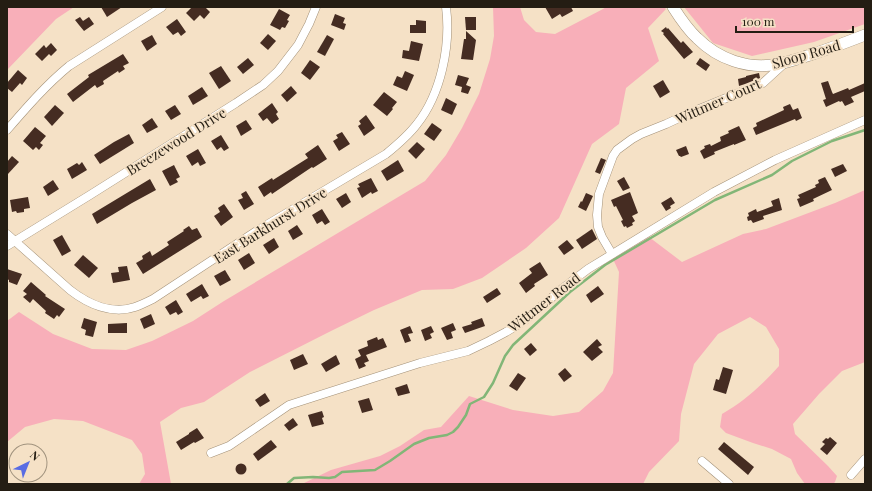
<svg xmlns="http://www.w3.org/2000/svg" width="872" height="491" font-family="'Playfair Display',serif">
	<rect width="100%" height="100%" fill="#f5e1c6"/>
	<!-- green -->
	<g fill="#f8afb9">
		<polygon points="7,7 74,7 56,19 7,70"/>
		<polygon points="493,7 520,7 524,20 536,32 555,34 603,9 606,7 664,7 666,9 648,28 659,61 626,88 619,124 592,144 559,218 526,248 482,278 453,289 422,290 374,310 331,331 250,372 204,402 181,408 160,422 171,484 139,484 145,474 142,454 132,440 83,421 54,419 25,427 7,442 7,321 19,312 53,334 92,349 126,350 152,341 193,321 224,301 425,181 446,155 462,128 479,94 490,59 494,36"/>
		<polygon points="684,7 865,7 865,24 814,42 752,56 713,43"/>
		<path d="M865,190V362L842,371L819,394L793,424L795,434L828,466L837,476L835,482L833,484H805L797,473L791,459L772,449L753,443L726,433L720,427L722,414C744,402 763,384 779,366V349L766,327L750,317L718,334L694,364L681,414L679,441L649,472L643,484H302L331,470L380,456L400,446L424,430L441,427L469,396L513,410L553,416L579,412L603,391L613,373L619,272L613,259L649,237L682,262L743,234L766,229L835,203Z"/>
	</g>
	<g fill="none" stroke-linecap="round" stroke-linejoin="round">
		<!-- stream -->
		<polyline stroke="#82b677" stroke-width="2.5" points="287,484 294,478 313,477 329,478 335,477 342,472 375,470 390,461 414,444 429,438 447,435 453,432 458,427 466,415 470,404 484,397 493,383 505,356 513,345 570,292 605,265 715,200 772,175 792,161 832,141 865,130"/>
	</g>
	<!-- building -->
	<g fill="#452c22">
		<polygon points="101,7 122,7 107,17"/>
		<polygon points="192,7 205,7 210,12 204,19 200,15 194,21 186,13"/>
		<polygon points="545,7 571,7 573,11 562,17 560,14 552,19"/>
		<polygon points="279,9 290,15 287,20 289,21 285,28 282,27 280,30 270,25"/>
		<polygon points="335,14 345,18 343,23 346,24 344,30 331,25"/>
		<polygon points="80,17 83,21 89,17 94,24 84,31 79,25 75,20"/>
		<polygon points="465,17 476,17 476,30 466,30"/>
		<polygon points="177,19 186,32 181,36 178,32 173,35 166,27"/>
		<polygon points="416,20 426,21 426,33 410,33 410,25 416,25"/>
		<polygon points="666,27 667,29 668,28 681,43 683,41 693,52 684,59 663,34 664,33 661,31"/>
		<polygon points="466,31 476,40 473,60 461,59 464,39 466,39"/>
		<polygon points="268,34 276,41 268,50 260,43"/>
		<polygon points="152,35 157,44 147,51 141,41"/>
		<polygon points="327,35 334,39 325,56 317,52"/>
		<polygon points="411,41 423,44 419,61 402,58 403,50 409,51"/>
		<polygon points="51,43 57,50 51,56 49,54 42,61 35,54 44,45 46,48"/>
		<polygon points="123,54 129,63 123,66 125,69 119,73 118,71 103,81 104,84 97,88 95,85 73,102 67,94 89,77 88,75"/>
		<polygon points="248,58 254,65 243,74 237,67"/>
		<polygon points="700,58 710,65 706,71 696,64"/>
		<polygon points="310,60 320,67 310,80 301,73"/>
		<polygon points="221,66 231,81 219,89 209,73"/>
		<polygon points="18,70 27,78 22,85 20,83 12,92 7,88 7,83"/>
		<polygon points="405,71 414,75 407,91 393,85 397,76 402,78"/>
		<polygon points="759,73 760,78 745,84 739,86 738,79 746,77 746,76"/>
		<polygon points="458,75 469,78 466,85 471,87 468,94 461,92 462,87 455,85"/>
		<polygon points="663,80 670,92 660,98 653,86"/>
		<polygon points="828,81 832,92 833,94 848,88 849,90 865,83 865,91 851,97 854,102 845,106 842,101 840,102 839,101 826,107 823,100 826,99 821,83"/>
		<polygon points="291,86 297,93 287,102 281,95"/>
		<polygon points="202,87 208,96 193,105 188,96"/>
		<polygon points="384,92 397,102 392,108 393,109 387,116 373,105"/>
		<polygon points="446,98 457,104 452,115 441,110"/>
		<polygon points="272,103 278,112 276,114 279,119 272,124 267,118 263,121 258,114"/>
		<polygon points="790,104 793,110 798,108 802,118 796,121 795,119 756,135 753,128 757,126 756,123 784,110 783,107"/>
		<polygon points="55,105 64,113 52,126 44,117"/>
		<polygon points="175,105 181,114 171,120 165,111"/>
		<polygon points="366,115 375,128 364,136 358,126 361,124 359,121"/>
		<polygon points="152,118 158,127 147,133 142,125"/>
		<polygon points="246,120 252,129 241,136 236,126"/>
		<polygon points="432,123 442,130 434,141 424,134"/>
		<polygon points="739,126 746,140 734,145 734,144 714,152 715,154 704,159 700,151 705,148 704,146 710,144 711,146 721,141 720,137 729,133 728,131"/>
		<polygon points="35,127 46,136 40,143 43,145 39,150 36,147 33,150 23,141"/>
		<polygon points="342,132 350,144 339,151 333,141 338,138 336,135"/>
		<polygon points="129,134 134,143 100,164 94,155 114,142"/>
		<polygon points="221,135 229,148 224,151 221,147 217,150 211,141"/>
		<polygon points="417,142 425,149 416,159 408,151"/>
		<polygon points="318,145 327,159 313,168 312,167 272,194 271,192 264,197 258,187 272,178 273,180 308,158 305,154"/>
		<polygon points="686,146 689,154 681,157 680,156 679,156 676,150"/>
		<polygon points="198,149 206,163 200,166 198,162 192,166 186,156"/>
		<polygon points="12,156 19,162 7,175 7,162"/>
		<polygon points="601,158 606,160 600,174 595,172"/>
		<polygon points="398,160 404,171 387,181 381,171"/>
		<polygon points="82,162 87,170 72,179 67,169 77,163 79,165"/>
		<polygon points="843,164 847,171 835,177 831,169"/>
		<polygon points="174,165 180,177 176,179 178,182 170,186 162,171"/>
		<polygon points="624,177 630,188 623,191 617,181"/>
		<polygon points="825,177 832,190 813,199 814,201 800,207 797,199 800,198 798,195 816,187 815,185 819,183 818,180"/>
		<polygon points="371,178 378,191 372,194 371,192 362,198 357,188 360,187 358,184"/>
		<polygon points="150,179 156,190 132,203 97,224 92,214"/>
		<polygon points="53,180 59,189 48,196 43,187"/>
		<polygon points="246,191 254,204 244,210 238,200 243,198 241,194"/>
		<polygon points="630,192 638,213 632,216 635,221 632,223 633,225 627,228 626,226 624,227 621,221 623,220 616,206 614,207 611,200"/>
		<polygon points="346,193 351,202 342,208 336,199"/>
		<polygon points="586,193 593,196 586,211 578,207 581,201 582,202"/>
		<polygon points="28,197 30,208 24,209 24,212 17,213 16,211 12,212 10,200"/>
		<polygon points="671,197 675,203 670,206 671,208 666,211 661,203"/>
		<polygon points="779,198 782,210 763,216 764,219 753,223 751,220 748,221 747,217 749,216 748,213 756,209 757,212 773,206 771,201"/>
		<polygon points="224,204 233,217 221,226 214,216 220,212 218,208"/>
		<polygon points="322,209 330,222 325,225 322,221 317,224 312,215"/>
		<polygon points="297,225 303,234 293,240 288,231"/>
		<polygon points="189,226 192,230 197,228 202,237 143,274 136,263 143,259 142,256 150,251 152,256 169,245 167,242 184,231 183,230"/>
		<polygon points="592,229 597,239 582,249 576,240"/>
		<polygon points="62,235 71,251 62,256 53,240"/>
		<polygon points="274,238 279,247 269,254 263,245"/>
		<polygon points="567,240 574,248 564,255 558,247"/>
		<polygon points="249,253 255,263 244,270 238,260"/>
		<polygon points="83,255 98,268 89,278 74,265"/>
		<polygon points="540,262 548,275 534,284 535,286 526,293 519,283 532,273 529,269"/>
		<polygon points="127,266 130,280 113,283 111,273 119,272 118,267"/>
		<polygon points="7,269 22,274 17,285 9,282 9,280 7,279"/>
		<polygon points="225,270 231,280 220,286 214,276"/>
		<polygon points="31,282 46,295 45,296 65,309 59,317 57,315 54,319 45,313 46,311 33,299 30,303 23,297 27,294 23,291"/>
		<polygon points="202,284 209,296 203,299 201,296 191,302 186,294"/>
		<polygon points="598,286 604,294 591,303 586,295"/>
		<polygon points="497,288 501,294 487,303 483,297"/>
		<polygon points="176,300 183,312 178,315 176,312 170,315 165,307"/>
		<polygon points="151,314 155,324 144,329 140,319"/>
		<polygon points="84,318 97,322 93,337 85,335 86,330 81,328"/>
		<polygon points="482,318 485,326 465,333 462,327 472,324 471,322"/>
		<polygon points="127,323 127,333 108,333 108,324"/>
		<polygon points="453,323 456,330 451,332 453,338 447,340 441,328"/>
		<polygon points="410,326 413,333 408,334 411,341 405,343 400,330"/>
		<polygon points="431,326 434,332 430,334 432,338 425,341 421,330"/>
		<polygon points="377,337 378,340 383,338 387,347 366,355 369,361 364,363 366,366 359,369 355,359 361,356 358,350 368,346 367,341"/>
		<polygon points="597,339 602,345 598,347 603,352 592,361 583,352"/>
		<polygon points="531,343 537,350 530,356 524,349"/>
		<polygon points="303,354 308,364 294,370 290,360"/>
		<polygon points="336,355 340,364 326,372 321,364"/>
		<polygon points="723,367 733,370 726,394 713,390 716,379 719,380"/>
		<polygon points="565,368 572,376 564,382 558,374"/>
		<polygon points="518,373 526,378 517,391 509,386"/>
		<polygon points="407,384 410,393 398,396 395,388"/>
		<polygon points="265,393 270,401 260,407 255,400"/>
		<polygon points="369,398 373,410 362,413 358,401"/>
		<polygon points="322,411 324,417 322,418 324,424 312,427 308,415"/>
		<polygon points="293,418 298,425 289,431 284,425"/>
		<polygon points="197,428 204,438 195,443 194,442 181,450 176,442 189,434 189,433"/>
		<polygon points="830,437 837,443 827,455 820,449 825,444 822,442 826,438 828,439"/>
		<polygon points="271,440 277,447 258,461 253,454"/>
		<polygon points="724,442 754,467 748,475 718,449"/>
		<circle cx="241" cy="469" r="5.5"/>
	</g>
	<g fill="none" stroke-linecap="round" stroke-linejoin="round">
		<!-- street casing -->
		<g stroke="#a39178" stroke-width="9">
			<g id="street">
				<path d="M7,130C27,107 46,85 69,66L162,7"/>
				<path d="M7,234L70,290C88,304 112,315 135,307C141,305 147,302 153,299L258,230L386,154C397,145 408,136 417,124C441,94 451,45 446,7"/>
				<polyline points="7,246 90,195 236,103 263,85 278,71 298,45 309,24 316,7"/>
				<polyline points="612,254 602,237 598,227 597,215 599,194 613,156 617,150 632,139 641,134 666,124 692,112 763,83 786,62"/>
				<polyline points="211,453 229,446 270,418 289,405 420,363 468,351 489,341 506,332 524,321 563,288 588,269 714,192 775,160 865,120"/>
				<polyline points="702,461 729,484"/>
				<polyline points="851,475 865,459"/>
			</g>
		</g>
		<!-- secondary casing -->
		<g stroke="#a39178" stroke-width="12">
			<path id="secondary" d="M673,7C680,18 687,29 697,38C718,59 748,70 778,64C789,62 800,58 810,55C829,49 847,42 865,35"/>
		</g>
		<!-- street -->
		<use href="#street" stroke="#fff" stroke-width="8"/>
		<!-- secondary -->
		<use href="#secondary" stroke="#fff" stroke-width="11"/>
	</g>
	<g text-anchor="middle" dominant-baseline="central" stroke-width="4" stroke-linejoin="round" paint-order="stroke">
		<!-- street labels -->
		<g font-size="14" fill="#241d13" stroke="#f5e1c6">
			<text transform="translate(806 54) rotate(-16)">Sloop Road</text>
			<text transform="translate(718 101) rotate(-24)">Wittmer Court</text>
			<text transform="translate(176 141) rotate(-32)">Breezewood Drive</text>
			<text transform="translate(270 225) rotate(-32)">East Barkhurst Drive</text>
			<text transform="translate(544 302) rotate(-38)">Wittmer Road</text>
		</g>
	</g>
	<!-- border -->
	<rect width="872" height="491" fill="none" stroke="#241d13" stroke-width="16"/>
	<!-- north arrow -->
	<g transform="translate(28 463) rotate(43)"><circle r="19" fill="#f5e1c6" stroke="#a1937e"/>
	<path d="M0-3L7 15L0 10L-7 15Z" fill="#596ce3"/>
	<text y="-6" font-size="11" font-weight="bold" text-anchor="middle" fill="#241d13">N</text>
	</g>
	<!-- scale -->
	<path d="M736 26v6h117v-6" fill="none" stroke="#241d13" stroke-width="2"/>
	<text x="742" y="26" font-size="12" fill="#241d13" stroke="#f5e1c6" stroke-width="3" paint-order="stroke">100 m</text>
</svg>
